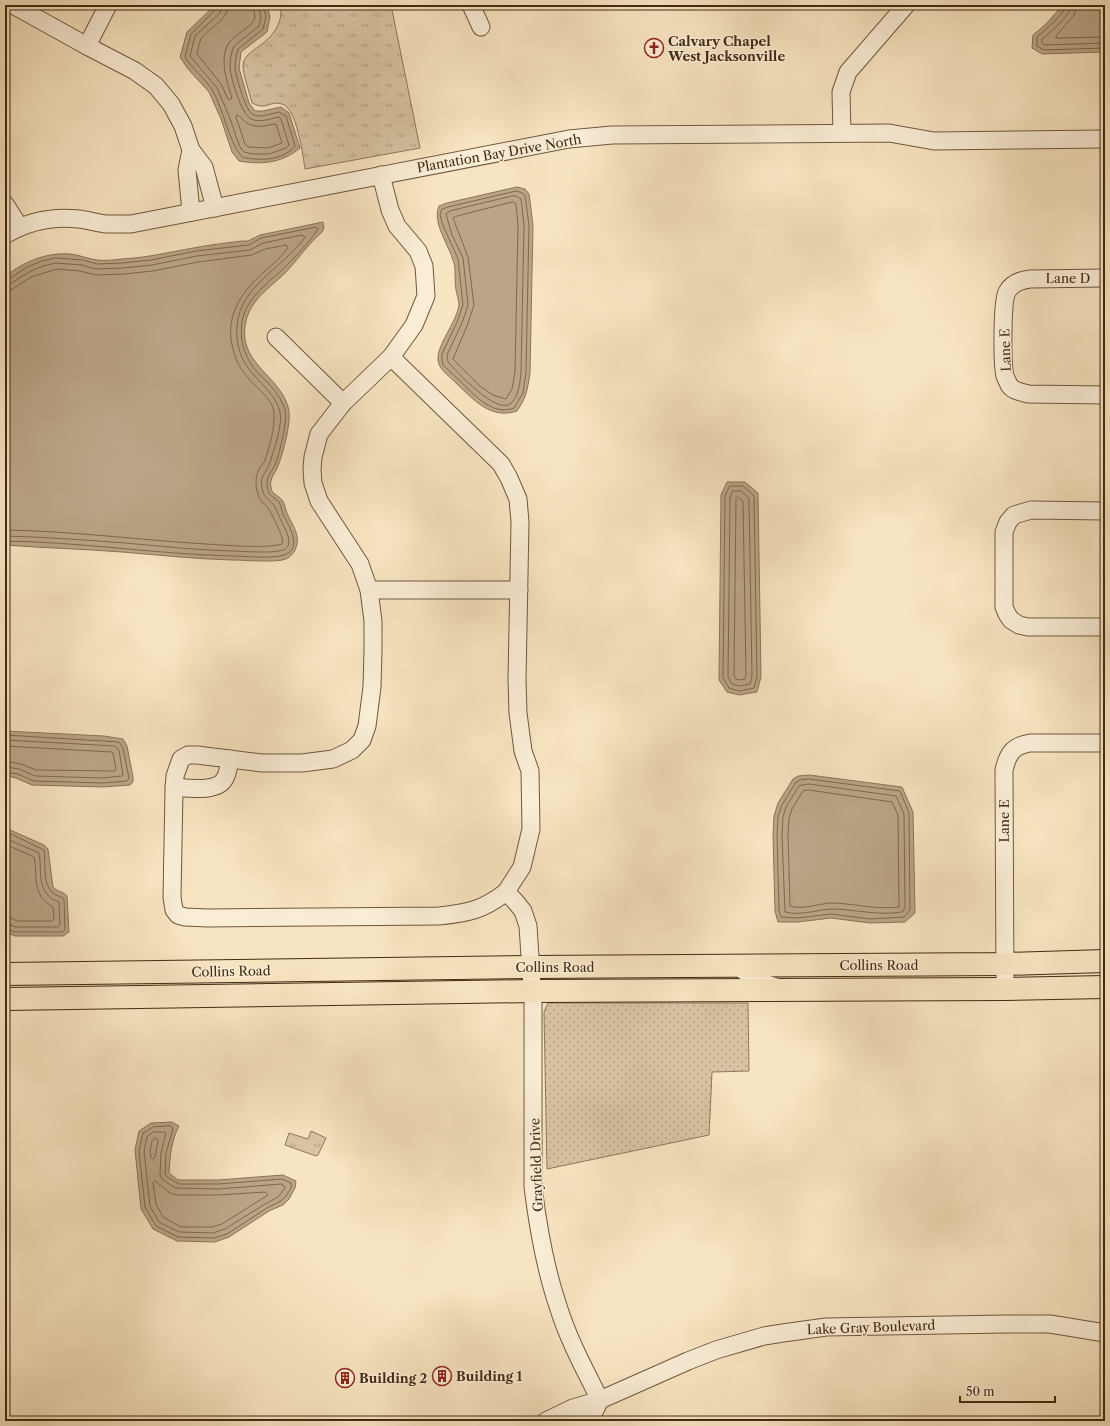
<svg xmlns="http://www.w3.org/2000/svg" width="1110" height="1426" font-family="'Libre Caslon Text',serif">
	<defs>
		<pattern id="grass-dots" width="8" height="8" patternUnits="userSpaceOnUse"><rect width="8" height="8" fill="#d8c4a3"/><path d="M2 2h.1M6 6h.1" fill="none" stroke="#b19f84" stroke-width="1.8" stroke-linecap="round"/></pattern>
		<pattern id="park-tufts" width="24" height="20" patternUnits="userSpaceOnUse"><rect width="24" height="20" fill="#d8c4a3"/><path d="M3 7l-1-3M5 7V3M7 7l1-3M15 17l-1-3M17 17v-4M19 17l1-3" fill="none" stroke="#b19f84"/></pattern>
	</defs>
	<rect width="100%" height="100%" fill="#f7e4c0"/>
	<filter id="stains"><feTurbulence type="fractalNoise" baseFrequency=".005" numOctaves="4"/><feColorMatrix values="0 0 0 0 .2 0 0 0 0 .09 0 0 0 0 .02 0 0 0 .5 -.17"/></filter>
	<radialGradient id="worn" r=".72"><stop offset=".6" stop-color="#630" stop-opacity="0"/><stop offset="1" stop-color="#630" stop-opacity=".3"/></radialGradient>
	<!-- grass -->
	<polygon fill="url(#grass-dots)" stroke="#8e775c" points="548,1003 748,1003 749,1071 712,1072 709,1135 547,1169 544,1012"/>
	<!-- park -->
	<g fill="url(#park-tufts)" stroke="#8e775c">
		<path d="M280,5H391L420,148L305,169C303,156 297,108 282,104C270,100 267,111 252,103C250,94 242,72 243,64C245,54 255,50 262,44C274,35 284,21 280,5Z"/>
		<polygon points="311,1131 326,1138 318,1155 316,1156 285,1145 289,1133 308,1139"/>
	</g>
	<!-- water -->
	<g fill="#baa586" stroke="#8a7458">
		<path d="M215,5H267L270,17L267,32L241,52L239,68L249,103L255,111H263L281,107L289,113L300,148C282,163 262,165 239,161L232,152L221,119L209,92L188,69L180,57L187,32Z"/>
		<polygon points="1063,5 1105,5 1105,52 1042,54 1032,48 1033,35 1045,25"/>
		<path d="M517,187L525,189L529,194L533,225L530,373C527,391 527,396 517,411C490,420 473,399 455,382C448,375 438,369 438,359C437,345 457,321 459,305C459,301 457,295 456,290C455,283 455,276 455,269C453,249 431,225 439,206L447,203Z"/>
		<path d="M323,222L324,228L322,232C309,243 299,258 288,270C274,285 254,296 247,317C233,364 283,375 289,411C291,423 283,454 278,466C276,472 272,475 271,481C270,483 271,489 272,491C275,495 280,497 282,500C285,503 285,509 287,513C292,525 302,536 295,550C294,553 290,557 286,559C275,563 245,560 232,560C195,559 159,555 122,552C83,549 44,548 5,545L6,276C23,262 47,252 70,254C80,255 88,259 97,260C104,261 114,260 121,259C146,258 170,252 193,248C209,245 226,243 242,241H248L260,235Z"/>
		<polygon points="727,482 745,482 758,493 761,677 757,692 739,695 727,692 719,680 721,495"/>
		<polygon points="5,731 104,736 123,739 127,746 133,777 133,782 130,785 103,787 32,785 16,778 5,775"/>
		<polygon points="809,775 902,787 913,812 915,913 905,922 870,923 831,918 798,922 778,922 775,911 773,835 774,816 778,803 793,779 798,776"/>
		<path d="M8,829L44,845L48,849L53,887C57,892 63,891 67,896L69,932L63,936H15L6,932L5,928V830Z"/>
		<path d="M172,1122L179,1126C171,1141 170,1157 169,1173L178,1180H218L283,1175L296,1181L295,1188L289,1199L283,1205L269,1211L229,1237L215,1242L177,1241L153,1229L141,1209L135,1150L139,1131L151,1123Z"/>
		<polygon points="5,1367 10,1379 5,1398"/>
	</g>
	<g fill="none" stroke-linecap="round" stroke-linejoin="round">
		<!-- shore -->
		<g stroke="#7e684d" stroke-width="1">
			<path d="M217,5L216,9L191,34L185,57C192,69 205,78 213,91C224,111 228,140 242,157C258,161 283,161 295,146L286,116L279,112C272,113 259,119 252,114C245,109 236,76 235,68C235,62 236,55 238,49L263,29L266,17L263,5"/>
			<path d="M222,5L220,13L195,36L190,56L217,88L229,116L240,147L244,152L253,154H269L286,148L289,145L281,119L278,117C270,119 259,123 251,119C241,114 231,78 230,68C230,61 231,52 234,46L259,26L261,17L258,5"/>
			<path d="M228,5C228,21 209,27 201,39C199,43 198,50 197,54L221,84L228,99L230,100L232,98C227,82 220,62 227,46C232,35 254,27 255,17C255,13 253,9 252,5"/>
			<path d="M1066,5C1064,15 1045,30 1037,37V46L1044,50L1105,48"/>
			<path d="M1071,5C1070,16 1051,32 1042,39V43L1045,45L1105,43"/>
			<polyline points="1077,5 1074,15 1056,36 1056,38 1105,37"/>
			<path d="M237,115C241,116 243,121 247,123C256,129 267,125 276,124L282,143L268,148L248,147L245,144L236,117Z"/>
			<path d="M517,191L522,193L525,196L529,225L526,372L523,393L514,408C491,417 472,392 457,378C452,373 447,369 443,365L442,359V354L457,322L463,305L458,259L442,223L440,214L442,209L448,207Z"/>
			<path d="M512,196H516L521,199L524,225L521,372C520,381 519,398 510,404C496,414 457,372 448,362L447,355L462,323L468,305L463,258L452,235L446,214L450,211Z"/>
			<polygon points="513,202 516,204 518,225 515,372 512,389 506,399 493,395 481,387 453,359 467,326 474,305 468,257 453,218 454,217"/>
			<path d="M5,280L9,279L27,267L42,261L56,258L83,260L97,264L122,263L151,260L196,251L249,245L261,238L316,227L318,229C309,243 295,257 283,269C268,283 249,296 243,317C238,337 244,358 258,373C269,384 280,394 285,410C288,420 279,455 275,465C270,475 265,477 268,490C269,496 275,498 279,502C281,505 282,511 283,514C288,525 304,548 284,555C273,559 244,556 231,556C156,554 81,542 5,541"/>
			<path d="M5,285L10,284L29,272L43,266L56,263L82,265L96,269L123,268L152,265L197,256L250,250L263,243L302,235L305,237C302,243 296,247 292,252C274,271 246,288 239,315C233,337 239,360 254,375C264,387 276,396 280,412C283,424 274,450 270,462C266,475 258,475 263,492C265,499 272,501 275,507C277,510 277,513 279,516C282,524 297,545 283,550C271,554 244,551 231,551C195,550 160,546 125,543C85,540 45,537 5,536"/>
			<path d="M5,291L13,289L31,277L57,269L80,271L96,275L124,274L153,271L198,262L252,255L265,249L286,245L288,247C283,256 273,264 265,271C240,293 223,318 234,353C237,363 242,371 249,379C258,390 274,399 274,415C275,428 269,448 265,460C264,463 262,465 260,467C255,476 255,485 258,494C259,500 264,503 268,508C270,510 282,535 282,538C283,541 283,541 282,544C265,549 224,545 206,544C139,540 72,531 5,530"/>
			<polygon points="730,486 743,486 754,496 757,677 754,688 739,691 729,688 723,678 725,496"/>
			<polygon points="733,491 741,491 749,498 752,676 750,684 739,686 732,684 728,677 730,498"/>
			<polygon points="738,497 743,501 746,675 745,679 740,680 736,679 734,675 736,499"/>
			<polyline points="5,735 119,742 123,748 129,778 127,781 102,783 34,781 18,774 5,772"/>
			<polyline points="5,740 115,746 119,750 123,775 122,776 102,778 35,776 19,769 5,767"/>
			<polyline points="5,746 112,752 113,753 116,769 115,771 36,770 21,764 5,761"/>
			<polygon points="809,779 900,791 909,813 910,910 904,917 870,919 831,914 798,918 781,917 779,910 777,835 778,816 782,805 796,782 800,780"/>
			<path d="M809,784L896,796L904,814L905,908L902,912C877,916 854,909 831,909C816,910 799,916 785,912L782,835L783,817L786,807L799,786Z"/>
			<path d="M809,790L892,802L898,815L899,907C874,910 853,903 830,903C818,904 802,910 790,906L788,835L789,818L792,809L803,791Z"/>
			<path d="M5,833L11,834L44,850C46,863 42,884 53,893C56,896 61,896 64,899L65,930L62,932H15L5,928"/>
			<path d="M5,838L39,853C42,868 37,888 51,898C53,900 57,901 59,902L60,925L58,927H16L5,923"/>
			<path d="M5,844L34,857C38,878 31,894 53,907L54,919L52,921H17L11,918L5,917"/>
			<polygon points="171,1126 173,1129 166,1153 165,1174 167,1177 179,1184 218,1184 282,1179 291,1183 291,1188 286,1196 281,1201 267,1208 227,1234 214,1238 178,1237 156,1226 145,1207 139,1151 143,1133 153,1127"/>
			<polygon points="154,1132 164,1132 166,1133 161,1153 160,1175 163,1180 175,1188 218,1189 281,1184 284,1186 285,1188 278,1197 265,1204 225,1229 213,1233 179,1232 159,1222 150,1206 144,1151 147,1137"/>
			<polygon points="155,1138 157,1139 158,1141 155,1157 153,1159 151,1157 150,1151 152,1141"/>
			<polygon points="155,1181 170,1193 177,1195 218,1195 265,1192 268,1195 222,1224 212,1227 181,1227 163,1217 156,1204 153,1183"/>
		</g>
		<!-- minor casing -->
		<g stroke="#70583f" stroke-width="19">
			<g id="minor">
				<polyline points="13,5 87,46 135,71 156,86 171,104 183,126 191,150 204,167 215,208"/>
				<polyline points="471,5 481,27"/>
				<polyline points="87,46 108,5"/>
				<polyline points="842,133 841,92 848,72 906,5"/>
				<path d="M381,175L390,210L397,226L418,251L424,266L426,296L414,325L391,357L343,403L319,434L313,457L312,469L313,483L319,501L360,564L369,590L373,621V650L372,687L367,726L362,740L352,750L333,759L302,763H262L197,755H188L181,759L175,776L174,790L172,897L174,910L178,915L185,917L208,918L439,916C468,913 483,910 506,892"/>
				<polyline points="5,204 19,226"/>
				<polyline points="191,212 187,170 191,150"/>
				<path d="M5,235C28,221 52,216 79,219C88,220 97,223 106,224C114,224 123,224 131,224L569,139L612,135L889,133L934,141L1105,139"/>
				<path d="M1105,278L1030,279C1021,280 1012,283 1007,292C1002,301 1002,364 1005,376C1006,379 1008,382 1009,385C1013,391 1021,392 1028,394L1105,395"/>
				<polyline points="276,337 343,403"/>
				<path d="M391,357L501,464L509,478L518,499L520,522L517,680L518,713L523,751L530,771L531,829L522,867L506,892L515,901L523,911L528,926L533,1002V1187C538,1227 545,1268 558,1306C568,1339 585,1370 600,1400"/>
				<polyline points="1105,511 1031,510 1014,515 1008,522 1004,532 1004,607 1007,614 1011,620 1019,625 1028,627 1105,627"/>
				<polyline points="369,590 519,590"/>
				<path d="M174,787C188,788 218,793 225,778C228,773 229,765 230,759"/>
				<path d="M737,965C750,977 759,982 776,987"/>
				<path d="M1005,989L1004,770C1008,753 1013,746 1030,743H1105"/>
				<polyline points="546,1421 573,1408 600,1400 688,1361 716,1350 764,1336 783,1333 826,1327 1006,1324 1050,1324 1105,1333"/>
				<polyline points="580,1421 593,1414 600,1400"/>
			</g>
		</g>
		<!-- major casing -->
		<g stroke="#432a14" stroke-width="24">
			<g id="major">
				<polyline points="5,974 530,967 1005,964 1105,961"/>
				<polyline points="5,999 533,991 1005,989 1105,987"/>
			</g>
		</g>
		<!-- minor -->
		<use href="#minor" stroke="#faedd6" stroke-width="17"/>
		<!-- major -->
		<use href="#major" stroke="#f7e4c0" stroke-width="22"/>
	</g>
	<!-- icons -->
	<defs>
		<g id="church-ring" transform="scale(1)"><circle r="9.5" fill="#faedd6" stroke="#8f2418" stroke-width="1.5"/><path d="M-1.2-6h2.4v3.5h3.3v2.4h-3.3V6h-2.4V-.1h-3.3v-2.4h3.3Z" fill="#8f2418"/></g>
		<g id="building-ring" transform="scale(1)"><circle r="9.5" fill="#faedd6" stroke="#8f2418" stroke-width="1.5"/><path d="M-4-6H4V6H1V3H-1V6H-4ZM-2.5-4.3h1.7v1.8h-1.7ZM.8-4.3h1.7v1.8H.8ZM-2.5-1h1.7V.8h-1.7ZM.8-1h1.7V.8H.8Z" fill="#8f2418"/></g>
	</defs>
	<g fill-rule="evenodd">
		<use href="#church-ring" x="654" y="48"/>
		<use href="#building-ring" x="442" y="1376"/>
		<use href="#building-ring" x="345" y="1378"/>
	</g>
	<g text-anchor="middle" dominant-baseline="central" stroke-width="3" stroke-linejoin="round" paint-order="stroke">
		<!-- poi labels -->
		<g font-size="13" font-weight="bold" fill="#432a14" stroke="#faedd6" text-anchor="start">
			<text x="668" y="41">Calvary Chapel<tspan x="668" dy="15">West Jacksonville</tspan></text>
			<text x="456" y="1376">Building 1</text>
			<text x="359" y="1378">Building 2</text>
		</g>
		<!-- street labels -->
		<g font-size="13" fill="#432a14" stroke="#faedd6">
			<text transform="translate(499 153) rotate(-10)">Plantation Bay Drive North</text>
			<text x="1068" y="278">Lane D</text>
			<text transform="translate(1005 350) rotate(-92)">Lane E</text>
			<text transform="translate(1004 821) rotate(-90)">Lane E</text>
			<text x="879" y="965">Collins Road</text>
			<text x="555" y="967">Collins Road</text>
			<text transform="translate(231 971) rotate(-1)">Collins Road</text>
			<text transform="translate(536 1165) rotate(-92)">Grayfield Drive</text>
			<text transform="translate(871 1327) rotate(-2)">Lake Gray Boulevard</text>
		</g>
	</g>
	<!-- margin -->
	<rect width="1110" height="1426" fill="none" stroke="#f7e4c0" stroke-width="20"/>
	<rect x="6" y="6" width="1098" height="1414" fill="none" stroke="#432a14" stroke-width="2"/>
	<rect x="10" y="10" width="1090" height="1406" fill="none" stroke="#432a14"/>
	<!-- scale -->
	<path d="M960 1396v6h95v-6" fill="none" stroke="#432a14" stroke-width="2"/>
	<text x="966" y="1396" font-size="12" fill="#432a14" stroke="#faedd6" stroke-width="3" paint-order="stroke">50 m</text>
	<rect width="100%" height="100%" filter="url(#stains)"/>
	<rect width="100%" height="100%" fill="url(#worn)"/>
</svg>
